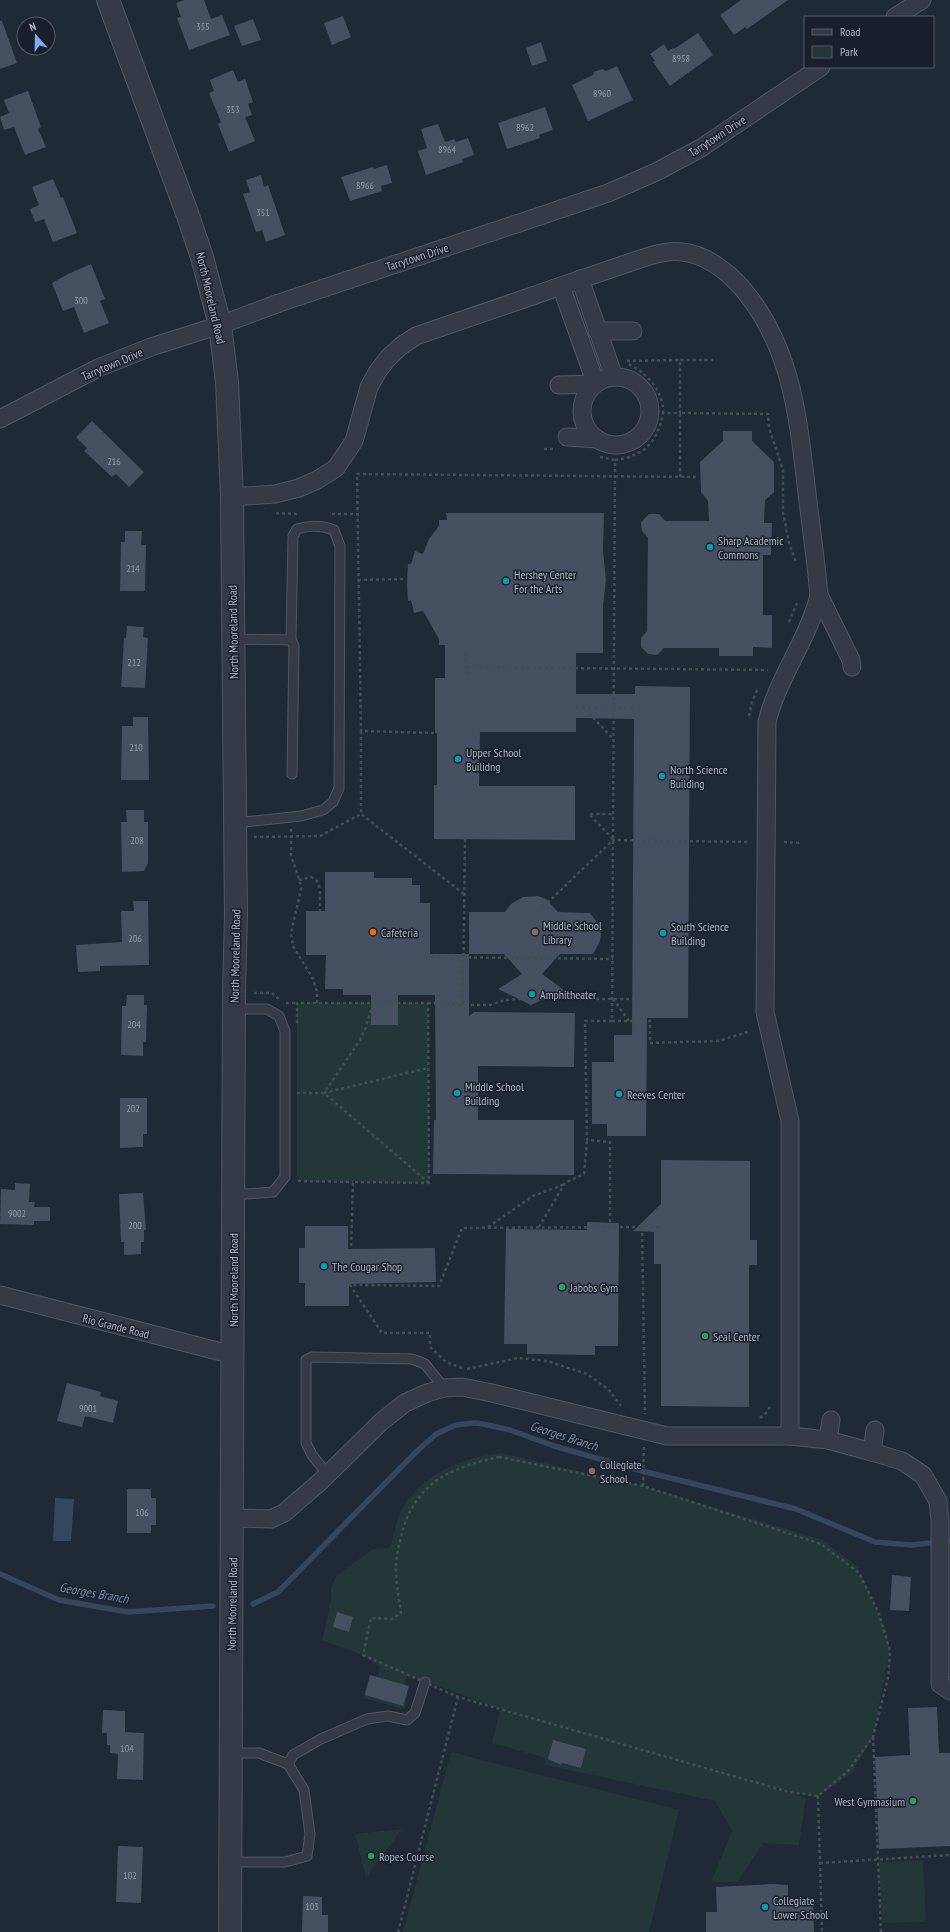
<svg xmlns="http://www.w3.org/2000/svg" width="950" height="1932" font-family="'PT Sans Narrow',sans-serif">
	<rect width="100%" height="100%" fill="#202936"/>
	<!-- green -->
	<g fill="#233638">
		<polygon points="297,1003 428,1003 429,1183 297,1181"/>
		<path d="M502,1453L643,1486L823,1540L858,1567L888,1636L890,1651L873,1737L852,1773L818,1796L789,1792L746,1780L806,1798L799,1845L763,1843L738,1882H711L732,1831L715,1801L545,1765V1758L492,1743L500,1709L408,1675L404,1684L409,1687L405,1709L363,1698L370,1674L378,1677L380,1667L363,1655L322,1640L331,1599V1588L336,1576L373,1549L390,1548C394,1536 396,1521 401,1510C420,1475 464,1456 502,1453Z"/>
		<polygon points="451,1752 679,1810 649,1932 403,1932"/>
		<polygon points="402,1829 366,1878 355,1834"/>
		<polygon points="923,1860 926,1922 882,1923 879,1862"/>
	</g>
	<!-- water -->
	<polygon fill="#36465e" points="55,1498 74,1499 71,1541 53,1541"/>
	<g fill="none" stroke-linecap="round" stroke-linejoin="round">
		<!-- stream -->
		<g stroke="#36465e" stroke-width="5.5">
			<polyline points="0,1574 59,1600 128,1612 213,1606"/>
			<polyline points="253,1604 278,1592 415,1453 436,1434 456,1425 475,1423 483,1424 510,1430 554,1446 642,1471 796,1509 875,1542 911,1545 950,1541"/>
		</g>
	</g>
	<!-- building -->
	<g fill="#465060">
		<polygon points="185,0 204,0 211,19 222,15 230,35 189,50 177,18 181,17 176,3"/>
		<polygon points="741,0 788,0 747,29 745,27 734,35 720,15"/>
		<polygon points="343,16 351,37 332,45 324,23"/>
		<polygon points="253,19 261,40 242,46 234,26"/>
		<polygon points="0,21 2,21 17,63 0,69"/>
		<polygon points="698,33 713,55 670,86 653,62 655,61 650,54 664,44 668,51 673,48 674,49"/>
		<polygon points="541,42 547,61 532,66 526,48"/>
		<polygon points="617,66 633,100 588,121 572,85 593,75 594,72 602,69 606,71"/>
		<polygon points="233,70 238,82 245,79 253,102 248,104 252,115 245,117 255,141 229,152 218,124 221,122 209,93 214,91 210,80"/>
		<polygon points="28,91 41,127 38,129 46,147 25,155 14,127 4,130 0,117 9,113 4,100"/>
		<polygon points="545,107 553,130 539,135 540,138 507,149 498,123"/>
		<polygon points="438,124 445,142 454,139 456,142 468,138 474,155 462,159 463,162 426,175 418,151 427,148 421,129"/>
		<polygon points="387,165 392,183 381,186 382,191 350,201 341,177 373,167 374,169"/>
		<polygon points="261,175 264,187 268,185 285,235 266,242 262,230 256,232 243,194 250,192 246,180"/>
		<polygon points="53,179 61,198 63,197 77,233 53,242 44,219 35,222 30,209 39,205 32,187"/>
		<polygon points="91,264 105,299 100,301 109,323 84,333 74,307 63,311 52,283 68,274"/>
		<polygon points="92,421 144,472 129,487 116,474 112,477 84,451 87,448 76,437"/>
		<polygon points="723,431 752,431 752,441 774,462 774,492 765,500 764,523 772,523 771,555 763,555 763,615 772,615 772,648 753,647 753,656 719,656 719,648 664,648 657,655 648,654 641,647 641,638 647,631 648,538 642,531 641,522 649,514 659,514 665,521 709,521 708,501 701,492 700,462 723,441"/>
		<polygon points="446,513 604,513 603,551 606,580 603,605 603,653 576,653 576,694 635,694 635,686 690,687 688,1018 647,1018 646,1136 607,1136 607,1124 592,1124 592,1062 614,1062 614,1035 632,1035 634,719 576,718 576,732 480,732 479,786 575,786 575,840 434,839 434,785 437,785 437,733 435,733 435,678 445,678 445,645 439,645 439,639 423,611 414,613 411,600 408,601 407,583 408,564 411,564 415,551 423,554 429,539 439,526 439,520 447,520"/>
		<polygon points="125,531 142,531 141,545 146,545 145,591 120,591 121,542 125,542"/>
		<polygon points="127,626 144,627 143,637 148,638 145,688 121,687 124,638 126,638"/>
		<polygon points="133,717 148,717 149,780 121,780 122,726 133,726"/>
		<polygon points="126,810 144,810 144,822 148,822 148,863 144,871 122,872 121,822 127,822"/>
		<polygon points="325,872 374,872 374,878 412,878 412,885 420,885 420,903 430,903 430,954 469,954 469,912 505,912 511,904 523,897 538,896 546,899 558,912 590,913 599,925 601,935 600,941 593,954 560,954 542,974 564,990 531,1005 498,989 522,974 504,954 469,954 469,1016 474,1012 575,1013 574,1067 478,1066 478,1120 574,1120 574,1175 433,1174 434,1120 436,1120 435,995 398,995 398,1025 371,1025 371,995 343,995 343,989 325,989 326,955 306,955 306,911 325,911"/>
		<polygon points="133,901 148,901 149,965 100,966 100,971 78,972 76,945 122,942 121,911 134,911"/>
		<polygon points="127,995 144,995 144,1005 147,1005 146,1042 143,1042 143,1056 121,1055 122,1006 126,1006"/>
		<polygon points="120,1098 147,1098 147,1134 143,1134 143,1147 120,1148"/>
		<polygon points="661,1160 750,1161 750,1240 757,1240 757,1265 749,1265 749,1407 661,1406 661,1264 654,1264 654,1232 633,1231 661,1204"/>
		<polygon points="15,1183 30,1184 29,1202 35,1202 34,1207 50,1207 50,1221 34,1221 34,1225 0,1224 1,1189 15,1190"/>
		<polygon points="143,1193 146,1230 144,1230 144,1242 141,1242 141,1254 124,1255 124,1242 121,1242 119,1194"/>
		<polygon points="587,1222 619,1223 618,1346 595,1346 595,1355 527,1354 527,1344 504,1344 506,1229 587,1230"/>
		<polygon points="305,1226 348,1226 348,1249 435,1248 436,1282 349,1284 349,1306 305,1306 305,1283 299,1283 299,1248 305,1248"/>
		<polygon points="67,1383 101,1392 100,1396 118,1401 113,1423 85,1416 82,1427 57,1421"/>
		<polygon points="127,1489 151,1489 151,1498 156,1498 156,1525 151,1525 151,1533 127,1533"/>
		<polygon points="892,1575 911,1577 909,1611 890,1610"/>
		<polygon points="337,1612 353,1617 349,1632 333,1627"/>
		<polygon points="370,1675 409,1686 403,1706 365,1695"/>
		<polygon points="937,1707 939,1753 950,1753 950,1846 879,1849 875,1757 910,1755 908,1708"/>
		<polygon points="103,1710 125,1711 125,1732 144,1733 143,1780 117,1779 118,1754 110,1753 110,1745 107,1745 107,1733 102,1733"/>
		<polygon points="553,1740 586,1749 581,1768 562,1763 561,1765 548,1759"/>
		<polygon points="118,1846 143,1847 141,1903 116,1902"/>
		<polygon points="773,1884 788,1885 788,1901 813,1900 814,1932 706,1932 706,1912 717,1912 716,1887"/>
		<polygon points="303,1896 322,1897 322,1915 328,1915 328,1932 302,1932"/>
	</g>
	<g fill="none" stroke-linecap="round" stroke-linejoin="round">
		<!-- service casing -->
		<g stroke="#515864" stroke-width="11">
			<g id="service">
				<polyline points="233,639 291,640 294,646 292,774"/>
				<path d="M235,823L301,816L323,810L333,802L339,788L340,546L334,530C321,525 310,525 297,529L293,536L291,640"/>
				<polyline points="233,1195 273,1192 285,1177 285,1031 279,1016 267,1009 233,1009"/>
				<polyline points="328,1475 312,1455 306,1443 306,1360 312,1357 412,1359 425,1364 444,1388"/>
				<polyline points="288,1764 293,1755 321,1739 367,1719 388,1716 407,1720 415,1713 425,1682"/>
				<polyline points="230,1862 285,1862 307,1856 310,1834 304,1790 288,1764 259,1753 231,1753"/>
			</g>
		</g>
		<!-- minor casing -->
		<g stroke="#515864" stroke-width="19">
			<g id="minor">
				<polyline points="895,17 922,0"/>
				<polyline points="580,279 614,377"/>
				<polyline points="597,331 633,331"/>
				<circle cx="616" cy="411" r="34"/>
				<polyline points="559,385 596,384 561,286"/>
				<polyline points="0,419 98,368 151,347 220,325 279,303 543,215 608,193 656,172 701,148 821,67"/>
				<polyline points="567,437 597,439"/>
				<path d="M232,497L275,494L299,488L317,480L336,468L354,441L369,387L378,371L388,358L401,346L416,336L634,261C649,256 665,250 682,252C705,254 727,271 742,288C793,348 798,419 807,493C811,527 816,561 819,595C808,640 778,677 767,722L765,1012L790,1121V1436H667L492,1393L462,1387L444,1388L427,1393L405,1403L382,1421L321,1481L284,1513L271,1519L232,1518"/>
				<polyline points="819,595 851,660 852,667"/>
				<polyline points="0,1295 233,1355"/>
				<polyline points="790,1436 828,1440 872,1452 875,1430"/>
				<polyline points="828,1440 831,1420"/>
				<polyline points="872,1452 902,1461 923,1475 938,1501 940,1520 940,1684 950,1691"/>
			</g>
		</g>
		<!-- tertiary casing -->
		<g stroke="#515864" stroke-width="24">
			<polyline id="tertiary" points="108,0 187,213 202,257 220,325 227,382 232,497 236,915 234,992 230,1932"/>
		</g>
		<!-- path -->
		<g stroke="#405154" stroke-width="2.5" stroke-dasharray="3 3" stroke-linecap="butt">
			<polyline points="627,361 680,360"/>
			<path d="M629,364C632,367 636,368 640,371C653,381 664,396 663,413"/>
			<polyline points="544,449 555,449"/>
			<polyline points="600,457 615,460"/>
			<polyline points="680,477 680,413 768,414 769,428 783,470 783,512 789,543 796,562"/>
			<polyline points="276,513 297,514"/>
			<polyline points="332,514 357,514"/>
			<polyline points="358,580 406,579"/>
			<polyline points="789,622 797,603"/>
			<polyline points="466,653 467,677"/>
			<polyline points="467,667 768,670"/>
			<polyline points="576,707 633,708"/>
			<polyline points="589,707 589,713 614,740"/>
			<polyline points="749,716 752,702 758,688"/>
			<polyline points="361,731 361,814 464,894"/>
			<polyline points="434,733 361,731 357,474 697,477"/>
			<polyline points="291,829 291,855 300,882 301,889 291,933 293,946 313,979 317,992 317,1003"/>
			<polyline points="254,837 320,836 361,814"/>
			<polyline points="465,839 463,1005 490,1005 505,1000 518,999 633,999"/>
			<polyline points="613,839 589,814 614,814"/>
			<polyline points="784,842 801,843"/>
			<polyline points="299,880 311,877 317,881 320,889 320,911"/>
			<polyline points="543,907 613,840 749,842"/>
			<polyline points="426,957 613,959"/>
			<polyline points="254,993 272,993 280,1000"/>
			<polyline points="613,999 629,1021"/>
			<polyline points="286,1003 297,1003"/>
			<polyline points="428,1003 463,1005"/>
			<polyline points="373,1004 365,1029 360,1040 324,1093 428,1068"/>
			<polyline points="612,1021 650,1021 650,1043 718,1041 751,1031"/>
			<polyline points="297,1023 297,1003 428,1003 429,1183 353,1182 350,1285"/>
			<polyline points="297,1093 324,1093 429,1183"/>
			<polyline points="298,1181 353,1182"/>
			<polyline points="488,1227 533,1196 565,1184"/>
			<polyline points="539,1227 565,1183 584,1174 587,1140"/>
			<polyline points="642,1227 645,1414"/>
			<path d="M659,1227H610V1142L587,1140L585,1021H612L615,460C644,456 658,442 663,413H680V360H713"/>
			<polyline points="462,1368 446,1362 430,1347 430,1333 382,1333 350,1285 439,1286 462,1228 610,1227"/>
			<polyline points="467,1369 518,1358 547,1361 587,1374 608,1389 621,1406"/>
			<polyline points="760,1418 767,1412 771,1405"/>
			<path d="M499,1457L643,1486L821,1544L859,1573L879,1614L890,1651L888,1678L873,1737L848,1771L818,1796L789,1792L458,1697L363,1655L371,1618L392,1619L401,1613C399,1599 396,1583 396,1568C396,1556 400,1541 403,1529C418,1481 453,1467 499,1457Z"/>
			<polyline points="643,1486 644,1447"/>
			<polyline points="873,1737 881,1932"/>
			<polyline points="818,1796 822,1932"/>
			<polyline points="820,1863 950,1855"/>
			<polyline points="398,1932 458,1697"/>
		</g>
		<!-- service -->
		<use href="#service" stroke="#343b46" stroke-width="9"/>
		<!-- minor -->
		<use href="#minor" stroke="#343b46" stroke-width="17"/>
		<!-- tertiary -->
		<use href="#tertiary" stroke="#343b46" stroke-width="22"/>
	</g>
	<!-- markers -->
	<g fill="#0f9aa8" stroke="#19202b" stroke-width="1.5">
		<circle cx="710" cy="547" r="4"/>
		<circle cx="506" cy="581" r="4"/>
		<circle cx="458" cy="759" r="4"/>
		<circle cx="662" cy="776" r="4"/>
		<circle cx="663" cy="933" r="4"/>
		<circle cx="532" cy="994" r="4"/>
		<circle cx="457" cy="1093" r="4"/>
		<circle cx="619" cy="1094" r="4"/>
		<circle cx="324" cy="1266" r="4"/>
		<circle cx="765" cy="1907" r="4"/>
	</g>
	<circle fill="#e8710a" stroke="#19202b" stroke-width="1.5" cx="373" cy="932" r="4"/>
	<g fill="#8d6e63" stroke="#19202b" stroke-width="1.5">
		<circle cx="535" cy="932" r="4"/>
		<circle cx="592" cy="1471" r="4"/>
	</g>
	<g fill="#2e9e5b" stroke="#19202b" stroke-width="1.5">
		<circle cx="562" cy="1287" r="4"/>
		<circle cx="705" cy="1336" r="4"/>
		<circle cx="913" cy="1801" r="4"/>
		<circle cx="371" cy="1856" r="4"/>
	</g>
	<g text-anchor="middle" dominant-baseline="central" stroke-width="3" stroke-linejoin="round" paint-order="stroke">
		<!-- number labels -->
		<g font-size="10" fill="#949caa">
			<text x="203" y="26">355</text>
			<text x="681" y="58">8958</text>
			<text x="602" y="93">8960</text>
			<text x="233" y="109">353</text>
			<text x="525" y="127">8962</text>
			<text x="447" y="149">8964</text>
			<text x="365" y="185">8966</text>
			<text x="263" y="212">351</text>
			<text x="81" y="300">300</text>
			<text x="114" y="461">216</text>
			<text x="133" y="568">214</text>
			<text x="134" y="662">212</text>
			<text x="136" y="747">210</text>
			<text x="137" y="840">208</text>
			<text x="135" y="938">206</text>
			<text x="134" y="1024">204</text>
			<text x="133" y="1108">202</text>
			<text x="17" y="1213">9002</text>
			<text x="135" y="1225">200</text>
			<text x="88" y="1408">9001</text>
			<text x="142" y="1512">106</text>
			<text x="127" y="1748">104</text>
			<text x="130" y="1875">102</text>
			<text x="312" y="1906">103</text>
		</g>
		<!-- street labels -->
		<g font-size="12" fill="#aeb5c3" stroke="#19202b">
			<text transform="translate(717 136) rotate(-33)">Tarrytown Drive</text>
			<text transform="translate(417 257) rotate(-18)">Tarrytown Drive</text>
			<text transform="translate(211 298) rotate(77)">North Mooreland Road</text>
			<text transform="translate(112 364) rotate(-23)">Tarrytown Drive</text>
			<text transform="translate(233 632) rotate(-91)">North Mooreland Road</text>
			<text transform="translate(235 956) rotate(-89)">North Mooreland Road</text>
			<text transform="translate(233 1280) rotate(-90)">North Mooreland Road</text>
			<text transform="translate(116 1326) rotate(14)">Rio Grande Road</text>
			<text transform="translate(232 1604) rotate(-89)">North Mooreland Road</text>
		</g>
		<!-- poi labels -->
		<g font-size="12" fill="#aeb5c3" stroke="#19202b" text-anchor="start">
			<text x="718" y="540">Sharp Academic<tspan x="718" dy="14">Commons</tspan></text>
			<text x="514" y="574">Hershey Center<tspan x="514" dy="14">For the Arts</tspan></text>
			<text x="466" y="752">Upper School<tspan x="466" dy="14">Builidng</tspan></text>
			<text x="670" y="769">North Science<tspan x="670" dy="14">Building</tspan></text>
			<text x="543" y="925">Middle School<tspan x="543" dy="14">Library</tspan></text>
			<text x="671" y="926">South Science<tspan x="671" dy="14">Building</tspan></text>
			<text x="381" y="932">Cafeteria</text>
			<text x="540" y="994">Amphitheater</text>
			<text x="465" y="1086">Middle School<tspan x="465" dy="14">Building</tspan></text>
			<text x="627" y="1094">Reeves Center</text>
			<text x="332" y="1266">The Cougar Shop</text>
			<text x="570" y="1287">Jabobs Gym</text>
			<text x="713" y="1336">Seal Center</text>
			<text x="600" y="1464">Collegiate<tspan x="600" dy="14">School</tspan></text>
			<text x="905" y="1801" text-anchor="end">West Gymnasium</text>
			<text x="379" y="1856">Ropes Course</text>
			<text x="773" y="1900">Collegiate<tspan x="773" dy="14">Lower School</tspan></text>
		</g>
		<!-- water labels -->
		<g font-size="13" font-style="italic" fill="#768baa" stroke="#19202b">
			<text transform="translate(564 1436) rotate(18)">Georges Branch</text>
			<text transform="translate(94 1593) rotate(10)">Georges Branch</text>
		</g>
	</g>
	<!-- legend -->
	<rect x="804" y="16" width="130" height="52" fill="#19202b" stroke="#555c68"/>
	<rect x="812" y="29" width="20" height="6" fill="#343b46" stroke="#555c68"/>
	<text x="840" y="36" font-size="12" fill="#aeb5c3">Road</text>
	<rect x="812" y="46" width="20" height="12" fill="#233638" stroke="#555c68"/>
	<text x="840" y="56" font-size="12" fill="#aeb5c3">Park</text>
	<!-- north arrow -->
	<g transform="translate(36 36) rotate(340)"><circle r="19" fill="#19202b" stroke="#555c68"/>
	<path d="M0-3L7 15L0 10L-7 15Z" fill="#82aaf3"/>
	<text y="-6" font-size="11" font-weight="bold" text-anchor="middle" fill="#aeb5c3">N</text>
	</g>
</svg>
